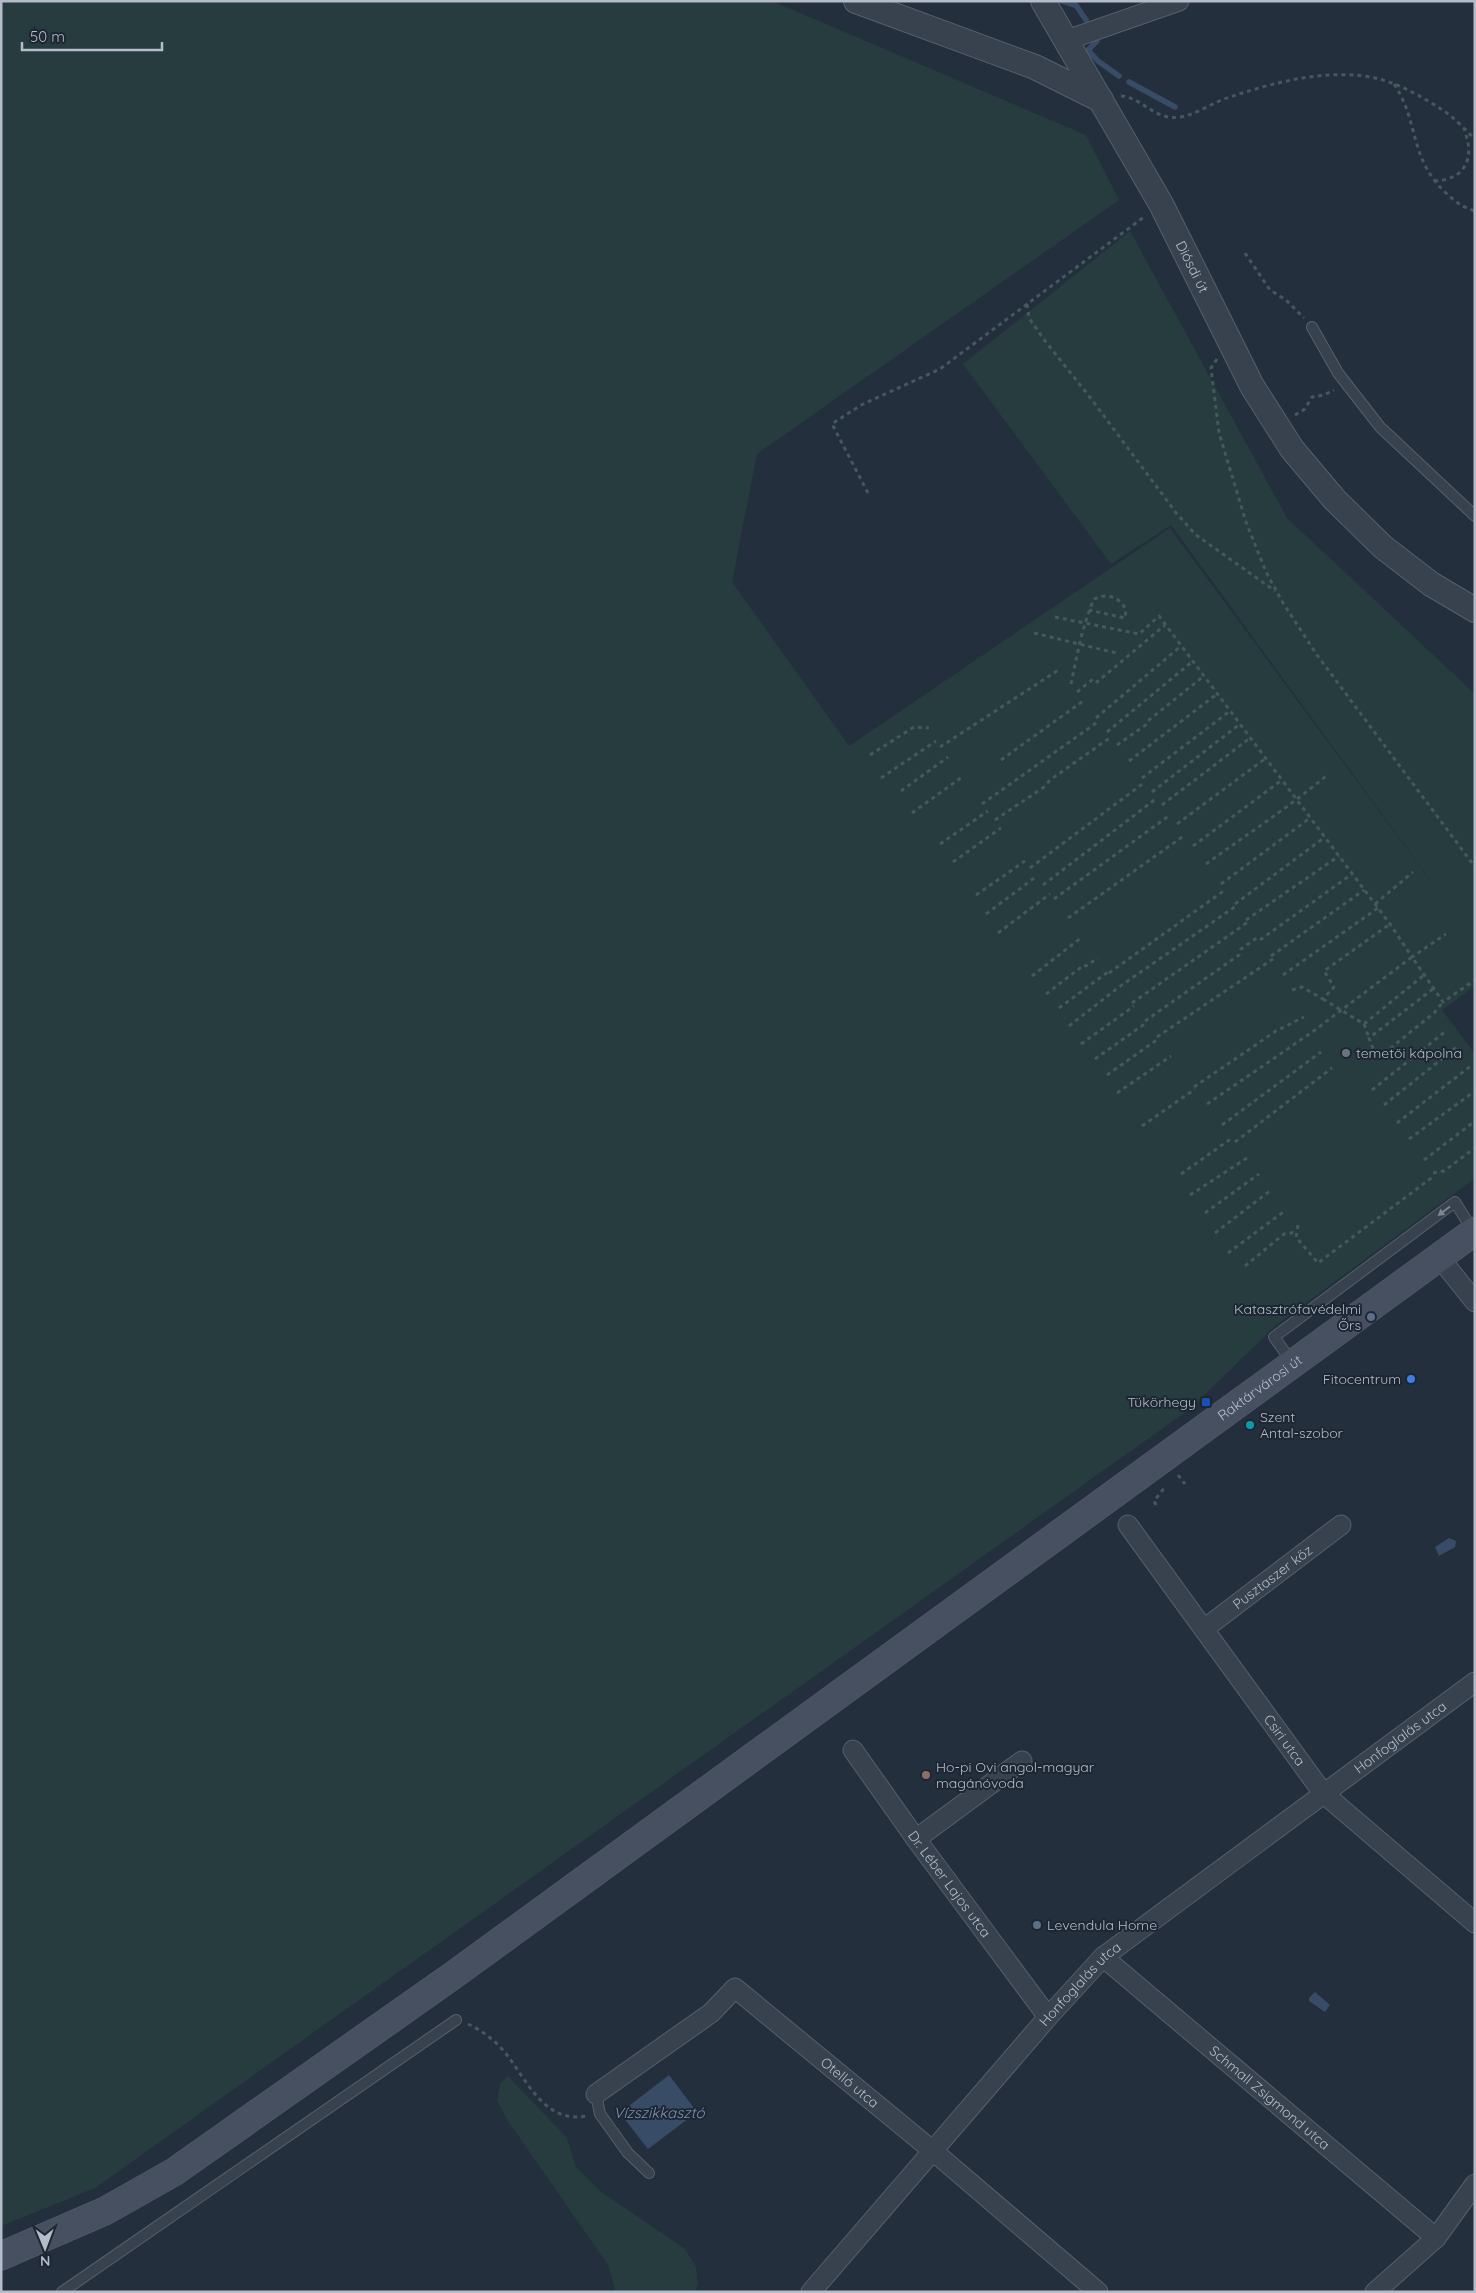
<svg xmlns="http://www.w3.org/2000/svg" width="1476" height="2293" font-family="Quicksand,sans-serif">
	<rect width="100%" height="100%" fill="#242f3e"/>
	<!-- green -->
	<g fill="#263c3f">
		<polygon points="1,1 772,1 1086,135 1119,200 757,454 732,582 849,746 1170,528 1452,910 1171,525 1111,564 963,364 1130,231 1287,518 1475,694 1475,986 1442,1010 1475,1054 1475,1178 1275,1326 1190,1409 95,2188 1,2226"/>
		<polygon points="508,2076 567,2138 576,2167 600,2191 685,2249 696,2267 698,2285 694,2292 616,2292 608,2265 508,2121 497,2101 500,2084"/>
	</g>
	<!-- water -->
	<g fill="#394c67">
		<polygon points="1449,1538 1456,1541 1455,1547 1439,1556 1435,1547"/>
		<polygon points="1315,1992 1330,2005 1325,2012 1309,2001 1309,1998"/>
		<polygon points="669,2075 697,2112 648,2149 620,2113"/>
	</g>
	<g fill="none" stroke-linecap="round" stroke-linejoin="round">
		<!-- stream -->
		<g stroke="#394c67" stroke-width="5.5">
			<polyline points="1062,1 1075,5"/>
			<polyline points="1073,1 1086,20"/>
			<polyline points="1097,41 1088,50 1098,61 1119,76"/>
			<polyline points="1129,82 1175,107"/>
		</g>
		<!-- service casing -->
		<g stroke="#565f6c" stroke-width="12">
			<g id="service">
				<polyline points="1312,327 1338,373 1380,427 1475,516"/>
				<polyline points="1292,1362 1274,1337 1455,1202 1473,1231"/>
				<polyline points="596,2094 600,2114 628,2153 649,2173"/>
				<polyline points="62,2292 456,2020"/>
			</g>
		</g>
		<!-- minor casing -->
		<g stroke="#565f6c" stroke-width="21">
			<g id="minor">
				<polyline points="1067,40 1179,1"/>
				<polyline points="1439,1257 1475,1302"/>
				<path id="s1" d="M1128,1525L1323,1793L1475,1923"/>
				<path id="s2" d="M1204,1629L1341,1525"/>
				<path id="s3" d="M853,1750L916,1839L1048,2017"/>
				<polyline points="916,1839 1022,1761"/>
				<path id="s4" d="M1103,1957L1436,2238"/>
				<path id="s5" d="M596,2094L711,2013L735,1988L933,2151L1098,2292"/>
				<path id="s6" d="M811,2292L1048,2017L1103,1957L1475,1682"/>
				<polyline points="1375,2292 1436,2238 1475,2184"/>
			</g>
		</g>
		<!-- tertiary casing -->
		<g stroke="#565f6c" stroke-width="26">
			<g id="tertiary">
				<polyline points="856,1 1035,67 1101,100"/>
				<path id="s7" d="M1043,1L1161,204L1252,386L1292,449L1335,500L1383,547L1431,584L1475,610"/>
			</g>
		</g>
		<!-- secondary casing -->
		<g stroke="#565f6c" stroke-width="29">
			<g id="secondary">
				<path id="s8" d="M1,2256L105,2211L174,2172L455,1974L1475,1231"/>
			</g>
		</g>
		<!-- path -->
		<g stroke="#44595c" stroke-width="3" stroke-dasharray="4 4" stroke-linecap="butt">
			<path d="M1394,84C1419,121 1409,158 1445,192C1454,201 1462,207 1475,211"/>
			<path d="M1121,96C1144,98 1154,121 1180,117C1198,114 1213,102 1230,97C1275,82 1328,68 1375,78C1399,83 1424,98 1444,111C1455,118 1465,130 1475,139"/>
			<path d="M1434,181C1465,180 1476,158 1464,130"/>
			<polyline points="1245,253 1270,290 1286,300 1304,318"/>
			<polyline points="1027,304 1029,318 1045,341 1089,396 1177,514 1196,535 1275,591"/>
			<polyline points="1217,359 1211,368 1219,433 1246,522 1266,572 1283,603 1317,655 1475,867"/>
			<polyline points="1295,415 1305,409 1312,397 1324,395 1334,390"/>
			<polyline points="868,493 832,424 861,405 940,369 1144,217"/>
			<polyline points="1055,617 1139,634 1159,616 1390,924 1412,957 1446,934"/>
			<polyline points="1034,633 1116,653"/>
			<path d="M1071,684C1077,656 1082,626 1094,599C1107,593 1119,596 1126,610L1125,618L1089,610"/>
			<polyline points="1077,692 1093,679 1097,682 1165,625"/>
			<polyline points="1096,718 1181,646"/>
			<polyline points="1107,732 1193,661"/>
			<polyline points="1117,745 1147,724 1149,720 1204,676"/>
			<polyline points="940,747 1060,669"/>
			<polyline points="870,755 914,727 929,728"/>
			<polyline points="1001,760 1083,701"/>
			<polyline points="1129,761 1217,694"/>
			<polyline points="881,778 936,741"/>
			<polyline points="1142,778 1230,711"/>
			<polyline points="901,791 948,757"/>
			<polyline points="1152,792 1240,724"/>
			<polyline points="982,804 1099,721"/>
			<polyline points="1162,805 1250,738"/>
			<polyline points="912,813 962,777"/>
			<polyline points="995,820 1044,787 1050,780 1111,737"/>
			<polyline points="1177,824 1266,758"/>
			<polyline points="940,844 988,811"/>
			<polyline points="1193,846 1282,780"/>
			<polyline points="953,862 1001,828"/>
			<path d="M1206,864C1246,835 1288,808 1326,776"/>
			<polyline points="1030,868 1145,782"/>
			<polyline points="1221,884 1310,818"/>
			<polyline points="1043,885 1157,798"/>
			<polyline points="976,895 1025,861"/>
			<polyline points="1054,899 1170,815"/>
			<polyline points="1235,904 1325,837"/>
			<polyline points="1375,904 1413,872"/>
			<polyline points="986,914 1037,876"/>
			<polyline points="1068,918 1185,835"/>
			<polyline points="1246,920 1339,856"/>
			<polyline points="998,933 1050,894"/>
			<polyline points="1260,940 1352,874"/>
			<polyline points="1271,956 1364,890"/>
			<polyline points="1109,973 1225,890"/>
			<polyline points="1283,975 1378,908"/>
			<polyline points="1032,976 1082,937"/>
			<polyline points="1433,989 1369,1038 1377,1059 1434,1013 1443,1002"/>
			<polyline points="1292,990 1302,987 1323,999 1334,987 1324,971 1390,924"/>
			<polyline points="1046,994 1084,965 1086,966 1098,958"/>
			<polyline points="1323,999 1364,1024 1424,975"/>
			<polyline points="1132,1003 1248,922"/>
			<polyline points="1059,1008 1108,972"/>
			<polyline points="1145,1021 1239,955 1241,949 1258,937"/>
			<polyline points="1364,1024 1369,1038"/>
			<polyline points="1069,1026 1119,987 1236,906"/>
			<polyline points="1157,1037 1273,959"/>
			<polyline points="1081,1044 1134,1006"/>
			<polyline points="1095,1059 1146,1023"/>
			<polyline points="1107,1075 1158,1039"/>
			<polyline points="1194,1087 1276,1031 1304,1017"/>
			<polyline points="1372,1090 1446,1031"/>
			<polyline points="1117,1093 1171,1056"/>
			<polyline points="1207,1104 1311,1033 1412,957 1443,1002 1475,980"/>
			<polyline points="1384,1105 1458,1046"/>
			<polyline points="1397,1123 1472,1065"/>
			<polyline points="1222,1125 1321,1052"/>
			<polyline points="1142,1126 1195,1089"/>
			<polyline points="1409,1139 1475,1091"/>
			<polyline points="1235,1142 1332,1068"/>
			<polyline points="1424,1160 1475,1121"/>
			<polyline points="1433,1173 1444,1171 1475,1148"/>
			<polyline points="1181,1174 1232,1138"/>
			<polyline points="1190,1195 1247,1158"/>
			<polyline points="1205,1213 1259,1174"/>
			<polyline points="1298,1225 1296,1237 1318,1263 1434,1176"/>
			<polyline points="1215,1233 1271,1190"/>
			<polyline points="1228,1253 1286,1210"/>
			<polyline points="1245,1266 1284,1234 1297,1232"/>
			<polyline points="1178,1475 1185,1484"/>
			<polyline points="1156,1505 1154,1501 1165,1487"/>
			<path d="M468,2024C483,2031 497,2042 507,2055C528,2082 545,2124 587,2116"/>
		</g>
		<!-- service -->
		<use href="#service" stroke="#38414e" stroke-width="10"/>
		<!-- minor -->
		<use href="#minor" stroke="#38414e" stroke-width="19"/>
		<!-- tertiary -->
		<use href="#tertiary" stroke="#38414e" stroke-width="24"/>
		<!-- secondary -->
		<use href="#secondary" stroke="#465061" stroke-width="28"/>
	</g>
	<!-- one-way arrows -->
	<defs><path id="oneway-solid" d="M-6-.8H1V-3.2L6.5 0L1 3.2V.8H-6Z" transform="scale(1.25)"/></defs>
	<use fill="#7c8592" href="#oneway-solid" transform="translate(1444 1211) rotate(143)"/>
	<!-- markers -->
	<circle fill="#6b7280" stroke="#1d2633" stroke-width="2" cx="1346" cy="1053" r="5"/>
	<g fill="#5c6f8a" stroke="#1d2633" stroke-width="2">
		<circle cx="1371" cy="1317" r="5"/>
		<circle cx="1037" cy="1925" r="5"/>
	</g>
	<circle fill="#3f7fe0" stroke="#1d2633" stroke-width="2" cx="1411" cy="1379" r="5"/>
	<rect fill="#1a4fb4" stroke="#1d2633" stroke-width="2" x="1201" y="1397" width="10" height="10" rx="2.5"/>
	<circle fill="#0f9aa8" stroke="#1d2633" stroke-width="2" cx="1250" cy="1425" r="5"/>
	<circle fill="#8d6e63" stroke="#1d2633" stroke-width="2" cx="926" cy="1775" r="5"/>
	<g text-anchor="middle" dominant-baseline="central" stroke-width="4" stroke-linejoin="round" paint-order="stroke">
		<!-- street labels -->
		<g font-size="14" fill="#b4bcc9" stroke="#1d2633">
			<text stroke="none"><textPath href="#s7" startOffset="305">Diósdi út</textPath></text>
			<text stroke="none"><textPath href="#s8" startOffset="1532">Raktárvárosi út</textPath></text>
			<text stroke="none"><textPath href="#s2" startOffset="86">Pusztaszer köz</textPath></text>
			<text stroke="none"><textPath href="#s6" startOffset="814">Honfoglalás utca</textPath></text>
			<text stroke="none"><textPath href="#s1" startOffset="266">Csiri utca</textPath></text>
			<text stroke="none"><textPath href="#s3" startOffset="165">Dr. Léber Lajos utca</textPath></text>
			<text stroke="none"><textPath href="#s6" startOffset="409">Honfoglalás utca</textPath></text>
			<text stroke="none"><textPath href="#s5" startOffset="324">Otelló utca</textPath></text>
			<text stroke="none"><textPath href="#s4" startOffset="218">Schmall Zsigmond utca</textPath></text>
		</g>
		<!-- poi labels -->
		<g font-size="14" fill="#b4bcc9" stroke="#1d2633" text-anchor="start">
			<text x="1356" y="1053">temetői kápolna</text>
			<text x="1361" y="1309" text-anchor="end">Katasztrófavédelmi<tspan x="1361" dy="16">Őrs</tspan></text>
			<text x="1401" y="1379" text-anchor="end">Fitocentrum</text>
			<text x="1196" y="1402" text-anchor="end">Tükörhegy</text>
			<text x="1260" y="1417">Szent<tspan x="1260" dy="16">Antal-szobor</tspan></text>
			<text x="936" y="1767">Ho-pi Ovi angol-magyar<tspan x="936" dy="16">magánóvoda</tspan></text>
			<text x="1047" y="1925">Levendula Home</text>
		</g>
		<!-- water labels -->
		<g font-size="15" font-style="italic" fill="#7c92b1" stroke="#1d2633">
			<text x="659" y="2112">Vízszikkasztó</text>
		</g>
	</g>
	<!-- border -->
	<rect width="1476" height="2293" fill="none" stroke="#b4bcc9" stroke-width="5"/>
	<!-- north arrow -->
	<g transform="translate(45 2248) rotate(179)" stroke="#1d2633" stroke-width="4" paint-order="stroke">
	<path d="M0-4L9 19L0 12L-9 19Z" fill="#b4bcc9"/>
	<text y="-8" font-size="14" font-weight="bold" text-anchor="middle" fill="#b4bcc9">N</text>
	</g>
	<!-- scale -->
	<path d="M22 42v8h140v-8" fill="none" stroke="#b4bcc9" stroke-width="2.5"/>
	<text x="30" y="42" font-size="15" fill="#b4bcc9" stroke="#1d2633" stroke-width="4" paint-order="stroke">50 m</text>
</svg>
